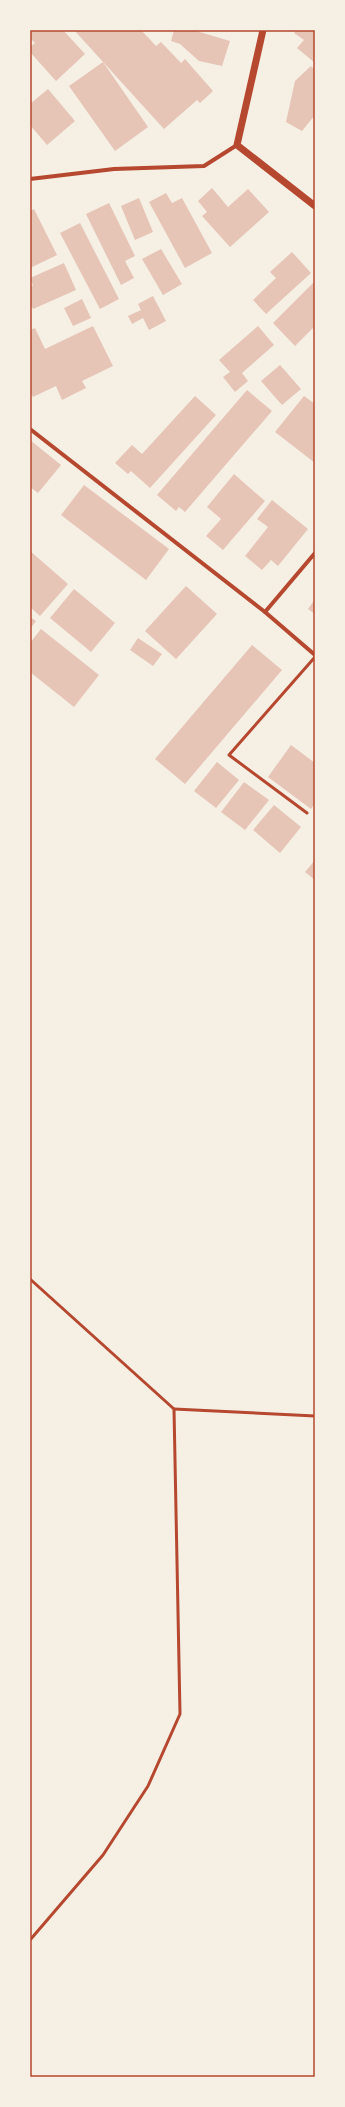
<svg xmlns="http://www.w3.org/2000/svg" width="345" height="2107" font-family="Lato,sans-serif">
	<rect width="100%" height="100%" fill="#f6efe4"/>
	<!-- building -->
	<g fill="#e6c5b7">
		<polygon points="30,30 63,30 85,54 56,81 30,52 30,47 35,43 30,38"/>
		<polygon points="74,30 141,30 156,46 161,42 181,63 185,59 213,91 200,103 197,100 164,129"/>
		<polygon points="174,30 193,30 230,41 222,66 199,61 180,44 171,41"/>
		<polygon points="296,30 312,30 315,32 315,63 297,48 304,40 294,33"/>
		<polygon points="103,62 148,127 115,151 69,86"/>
		<polygon points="311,66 315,70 315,115 302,131 286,122 295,81"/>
		<polygon points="48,89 75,121 47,145 30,125 30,104"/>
		<polygon points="212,188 228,207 248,189 269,212 230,247 202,216 207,212 198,201"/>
		<polygon points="166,193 172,203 182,198 212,253 185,268 149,202"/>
		<polygon points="139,198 153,232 135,240 121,206"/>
		<polygon points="109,203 135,256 125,261 134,278 121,285 86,214"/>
		<polygon points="34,209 57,255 30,268 30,211"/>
		<polygon points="80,223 119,299 100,309 60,233"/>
		<polygon points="161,249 182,284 163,295 142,259"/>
		<polygon points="292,252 311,273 266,314 253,300 276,278 270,272"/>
		<polygon points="64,263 76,290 33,309 30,303 30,287 33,286 30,278"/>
		<polygon points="315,281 315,326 295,346 273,323"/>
		<polygon points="153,296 166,321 149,330 143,318 132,324 128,316 141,310 138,304"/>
		<polygon points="82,299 91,318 73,326 64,308"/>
		<polygon points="93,326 113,366 82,381 86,388 62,400 56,386 33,397 30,391 30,330 35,328 45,349"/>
		<polygon points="258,326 274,345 242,373 248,381 235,392 223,377 230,372 219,360"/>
		<polygon points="280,365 301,389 282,405 261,381"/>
		<polygon points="247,390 272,411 185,512 179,507 176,511 157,495"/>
		<polygon points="195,396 216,415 150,488 131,471 128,474 115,463 132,445 142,454"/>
		<polygon points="304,396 315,404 315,463 275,432"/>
		<polygon points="30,440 61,465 38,493 30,487"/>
		<polygon points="234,474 265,501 223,550 206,536 221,519 207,507"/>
		<polygon points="84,485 169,549 146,580 61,515"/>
		<polygon points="272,500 308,529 278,566 271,560 262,570 245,556 268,527 257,519"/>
		<polygon points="30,551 68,584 40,616 30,607"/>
		<polygon points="186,586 217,614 176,659 145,631"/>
		<polygon points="74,589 115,623 91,652 50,618"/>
		<polygon points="315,599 315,614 308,609"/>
		<polygon points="30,617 36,621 30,629"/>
		<polygon points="41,629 99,675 74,707 30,672 30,643"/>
		<polygon points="138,638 162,654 153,666 130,650"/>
		<polygon points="252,645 282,670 185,784 155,759"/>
		<polygon points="291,745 315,763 315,803 311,809 268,777"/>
		<polygon points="217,762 239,780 216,808 194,791"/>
		<polygon points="244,782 269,800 245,830 221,812"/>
		<polygon points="274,805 301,827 280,853 253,830"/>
		<polygon points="315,860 315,880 305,872"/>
	</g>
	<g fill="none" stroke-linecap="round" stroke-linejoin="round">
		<!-- service -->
		<g stroke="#b5482f" stroke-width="3">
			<polyline points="307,813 229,755 315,657"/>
			<polyline points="30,1279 174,1409 180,1714 148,1786 103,1855 30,1940"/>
			<polyline points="174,1409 315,1416"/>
		</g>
		<!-- minor -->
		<g stroke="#b5482f" stroke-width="4">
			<polyline points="30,179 114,169 204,166 237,145"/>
			<polyline points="30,429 265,612 315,655"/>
			<polyline points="265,612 315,553"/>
		</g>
		<!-- tertiary -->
		<polyline stroke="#b5482f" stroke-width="7" points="263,30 237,145 315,206"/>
	</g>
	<!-- border -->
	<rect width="345" height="2107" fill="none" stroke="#f6efe4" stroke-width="62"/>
	<rect x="31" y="31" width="283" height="2045" fill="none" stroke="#b5482f" stroke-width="1.5"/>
</svg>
